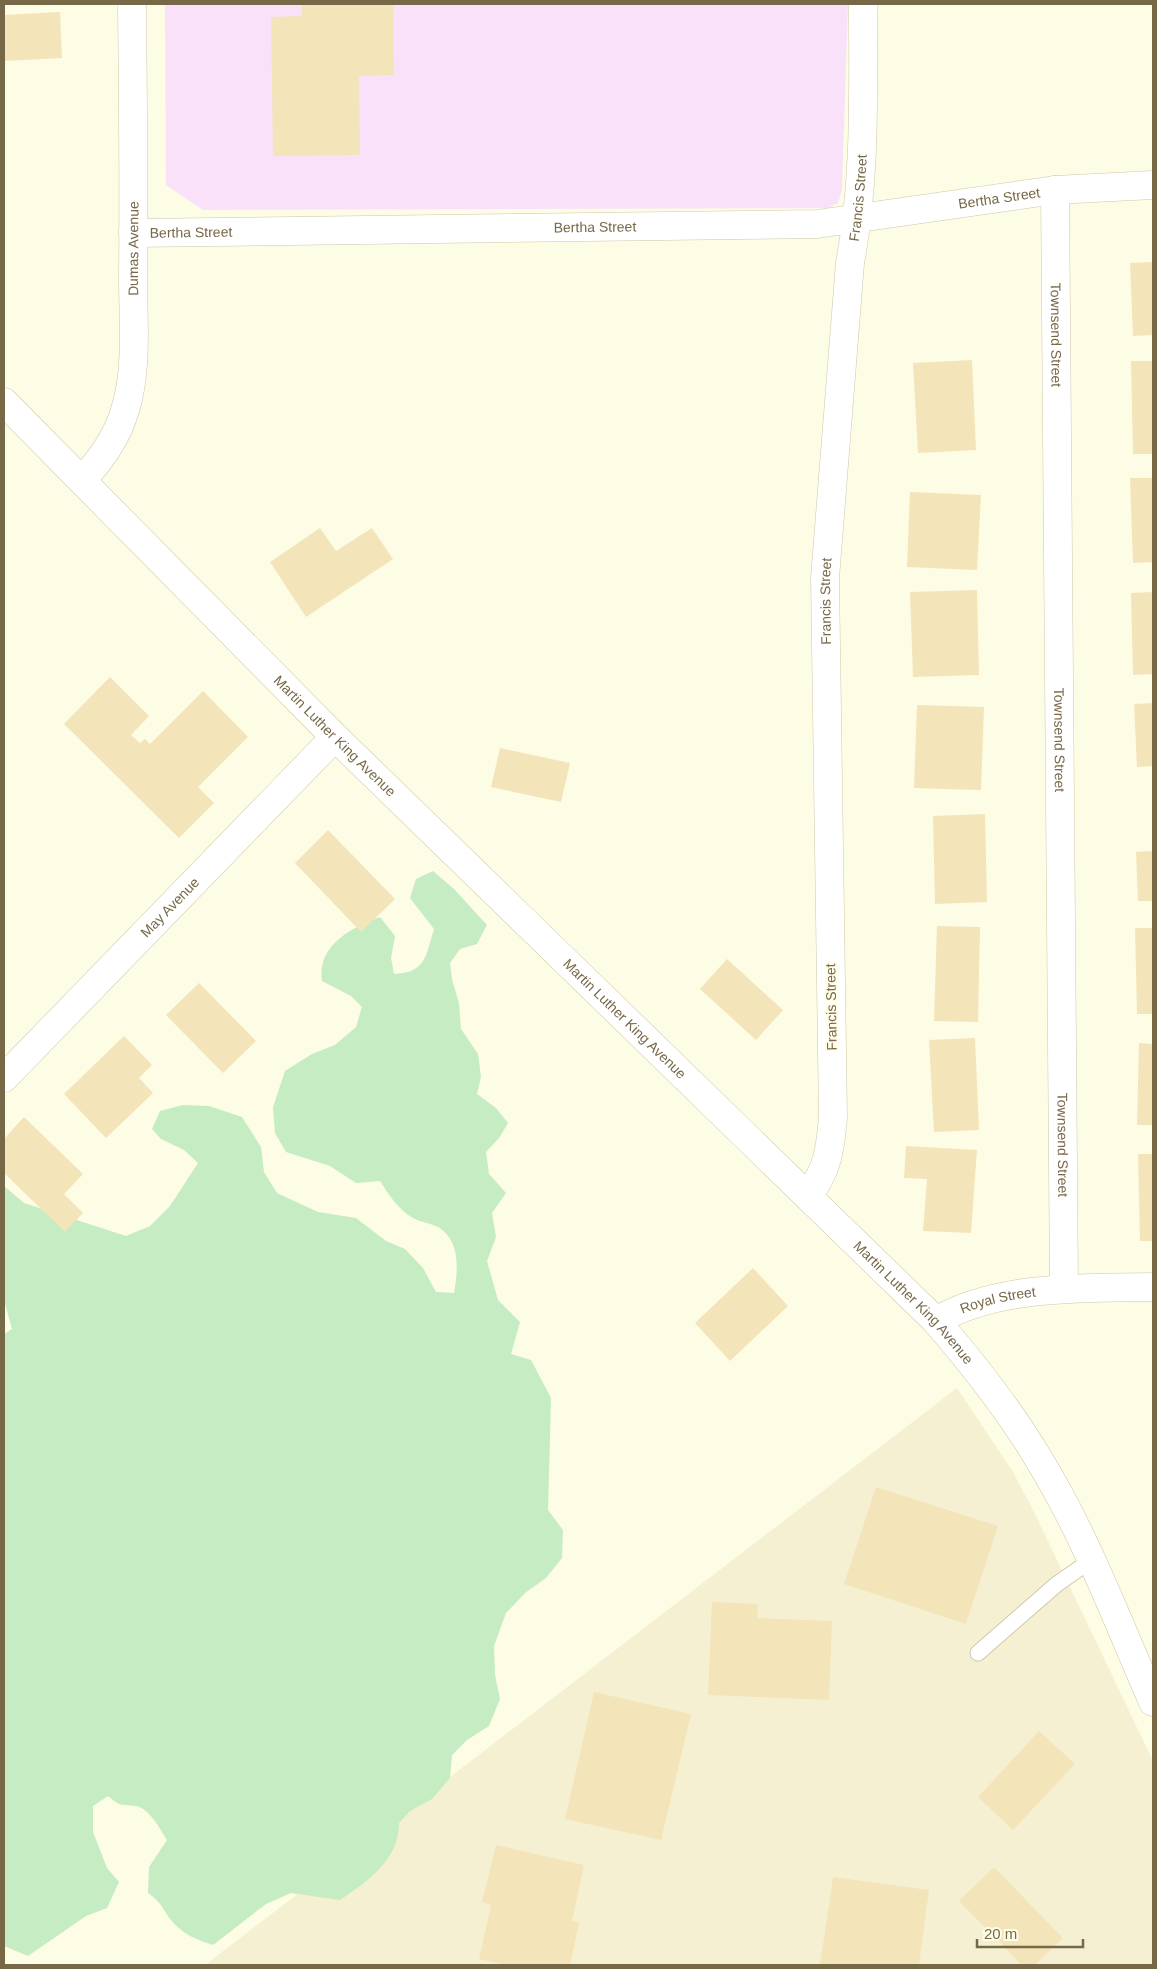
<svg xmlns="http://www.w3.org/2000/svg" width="1157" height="1969" font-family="Arial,sans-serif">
	<rect width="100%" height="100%" fill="#fdfce4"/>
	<!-- residential -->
	<polygon fill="#f5f0d2" points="957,1388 1013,1472 1034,1512 1153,1761 1153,1965 205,1965"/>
	<!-- education -->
	<polygon fill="#f9e1fa" points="165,4 848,4 842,190 838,203 828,208 203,210 166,185"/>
	<!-- green -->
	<path fill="#c5ecc2" d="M433,871L454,889L487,925L477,944L460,949L450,963L452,979L459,1004L461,1029L478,1054L481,1077L477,1094L496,1108L508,1123L499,1138L486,1152L489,1174L506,1193L492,1213L496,1237L487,1261L498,1300L520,1322L511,1354L531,1360L551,1398L548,1510L563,1530L562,1558L546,1578L525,1593L506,1613L494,1646L495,1675L500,1699L489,1726L467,1740L452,1755L450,1778L432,1799L410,1811L399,1823C399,1860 368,1881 340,1900L291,1893L266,1904L213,1945C197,1940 182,1934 171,1920C161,1907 163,1904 148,1893L149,1867L167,1840C160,1829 150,1809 136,1806C119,1804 123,1808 108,1796L93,1806V1832L107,1868L119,1882L107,1908L86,1916L28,1956L4,1946V1334L12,1329L4,1300V1186L24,1203L126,1236L150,1226L170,1206L198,1163L184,1150L161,1139L152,1129L160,1111L183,1105L209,1106L242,1117L261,1147L264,1172L277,1193L318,1212L356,1218L386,1241L405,1249L423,1268L436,1292L454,1293C458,1270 461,1241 438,1227C430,1223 420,1222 413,1218C398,1209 389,1195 380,1181L356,1183L330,1166L286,1152L275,1133L273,1107L285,1071L312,1054L335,1045L356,1027L362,1007L351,996L322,981C317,945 351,928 380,917L395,936L391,958L394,974C426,973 426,955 434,929L410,898L416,879Z"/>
	<!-- building -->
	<g fill="#f4e4ba">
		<polygon points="302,4 393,4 394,75 359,76 360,155 273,156 271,17 302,16"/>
		<polygon points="60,12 62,58 4,61 4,15"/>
		<polygon points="1153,262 1153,335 1133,336 1130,263"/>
		<polygon points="972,360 976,450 918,453 913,363"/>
		<polygon points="1131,361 1153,361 1153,454 1133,454"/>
		<polygon points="1130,478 1153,478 1153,562 1133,563"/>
		<polygon points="910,492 981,495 977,570 907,567"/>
		<polygon points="320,528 336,551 372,528 393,559 306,617 270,562"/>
		<polygon points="977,590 979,675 913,677 910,592"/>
		<polygon points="1153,592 1153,674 1133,675 1131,593"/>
		<polygon points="110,677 149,716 131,735 140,743 145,739 150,744 203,691 248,737 198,787 214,803 179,838 64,724"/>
		<polygon points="1153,703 1153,766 1137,767 1134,704"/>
		<polygon points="917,705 984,707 981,790 914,788"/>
		<polygon points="500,748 570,763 561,802 491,787"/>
		<polygon points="985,814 987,902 935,904 933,816"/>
		<polygon points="328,830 395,899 361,932 295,863"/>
		<polygon points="1153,851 1153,901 1138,901 1136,852"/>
		<polygon points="937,926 980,927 978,1022 934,1021"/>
		<polygon points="1135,928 1153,928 1153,1014 1137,1014"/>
		<polygon points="727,959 783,1010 756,1040 700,989"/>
		<polygon points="199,983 256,1041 223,1073 166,1015"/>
		<polygon points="124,1036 152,1065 139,1078 153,1093 106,1138 64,1094"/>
		<polygon points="975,1038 979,1130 934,1132 929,1040"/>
		<polygon points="1139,1043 1153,1044 1153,1125 1137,1125"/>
		<polygon points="24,1117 83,1174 64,1194 83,1213 65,1232 4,1173 4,1139"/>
		<polygon points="906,1146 977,1150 971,1233 923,1231 927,1179 904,1178"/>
		<polygon points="1138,1154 1153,1154 1153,1241 1140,1241"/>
		<polygon points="753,1268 788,1306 730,1361 695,1323"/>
		<polygon points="876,1487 998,1526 966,1624 844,1584"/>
		<polygon points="712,1602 758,1604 757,1618 832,1621 829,1700 708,1695"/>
		<polygon points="594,1692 691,1714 661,1840 565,1819"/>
		<polygon points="1039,1731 1075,1764 1013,1830 978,1797"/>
		<polygon points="496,1845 584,1865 572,1921 579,1923 570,1965 506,1965 479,1959 491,1905 482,1902"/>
		<polygon points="994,1867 1063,1938 1035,1965 1022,1965 959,1901"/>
		<polygon points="833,1877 929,1890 919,1965 820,1965"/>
	</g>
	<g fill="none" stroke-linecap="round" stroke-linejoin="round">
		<!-- lane casing -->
		<g stroke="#cfc7aa" stroke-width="17">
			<polyline id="lane" points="978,1653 1057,1584 1090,1561"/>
		</g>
		<!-- street casing -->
		<g stroke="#cfc7aa" stroke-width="29">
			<g id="street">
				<path id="s1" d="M1055,190L1064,1289"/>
				<path id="s2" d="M133,233L817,224L1055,190L1153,185"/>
				<path id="s3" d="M82,480C101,460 117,438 125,410C138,369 133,320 133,278C134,186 133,95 132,4"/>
				<path id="s4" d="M4,1078L335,737"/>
				<path id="s5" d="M808,1196C828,1169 830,1150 833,1118L825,578L850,263C866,177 863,91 863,4"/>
				<path id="s6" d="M936,1321C997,1285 1084,1288 1153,1287"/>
			</g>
		</g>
		<!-- secondary casing -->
		<g stroke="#d0c6a5" stroke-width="29">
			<g id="secondary">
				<path id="s7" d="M4,402L335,737L936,1321C973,1364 1009,1409 1038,1458C1085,1534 1117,1620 1153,1702"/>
			</g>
		</g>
		<!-- lane -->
		<use href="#lane" stroke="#fff" stroke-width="15"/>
		<!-- street -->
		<use href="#street" stroke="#fff" stroke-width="28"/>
		<!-- secondary -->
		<use href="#secondary" stroke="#fff" stroke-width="28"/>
	</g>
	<g text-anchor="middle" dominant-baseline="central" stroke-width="5" stroke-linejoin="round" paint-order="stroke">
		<!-- street labels -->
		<g font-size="14" fill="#776848" stroke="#fffeeb">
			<text stroke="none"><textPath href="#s5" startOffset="1005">Francis Street</textPath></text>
			<text stroke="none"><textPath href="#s2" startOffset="868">Bertha Street</textPath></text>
			<text stroke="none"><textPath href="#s2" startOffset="462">Bertha Street</textPath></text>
			<text stroke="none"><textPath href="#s2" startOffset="58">Bertha Street</textPath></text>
			<text stroke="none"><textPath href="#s3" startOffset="245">Dumas Avenue</textPath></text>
			<text stroke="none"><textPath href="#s1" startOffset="145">Townsend Street</textPath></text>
			<text stroke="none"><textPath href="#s5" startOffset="600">Francis Street</textPath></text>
			<text stroke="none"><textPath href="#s7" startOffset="470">Martin Luther King Avenue</textPath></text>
			<text stroke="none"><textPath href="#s1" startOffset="550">Townsend Street</textPath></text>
			<text stroke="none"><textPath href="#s4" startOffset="238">May Avenue</textPath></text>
			<text transform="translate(831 1007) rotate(-91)">Francis Street</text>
			<text stroke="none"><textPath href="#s7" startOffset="875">Martin Luther King Avenue</textPath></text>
			<text stroke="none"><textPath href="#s1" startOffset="955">Townsend Street</textPath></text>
			<text stroke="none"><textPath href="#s6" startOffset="66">Royal Street</textPath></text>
			<text stroke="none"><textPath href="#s7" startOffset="1280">Martin Luther King Avenue</textPath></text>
		</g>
	</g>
	<!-- border -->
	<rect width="1157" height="1969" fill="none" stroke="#776848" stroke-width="10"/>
	<!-- scale -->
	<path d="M977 1939v8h106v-8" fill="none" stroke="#776848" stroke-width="2.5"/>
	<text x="984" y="1939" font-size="15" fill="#776848" stroke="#fffeeb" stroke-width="4" paint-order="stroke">20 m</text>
</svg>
